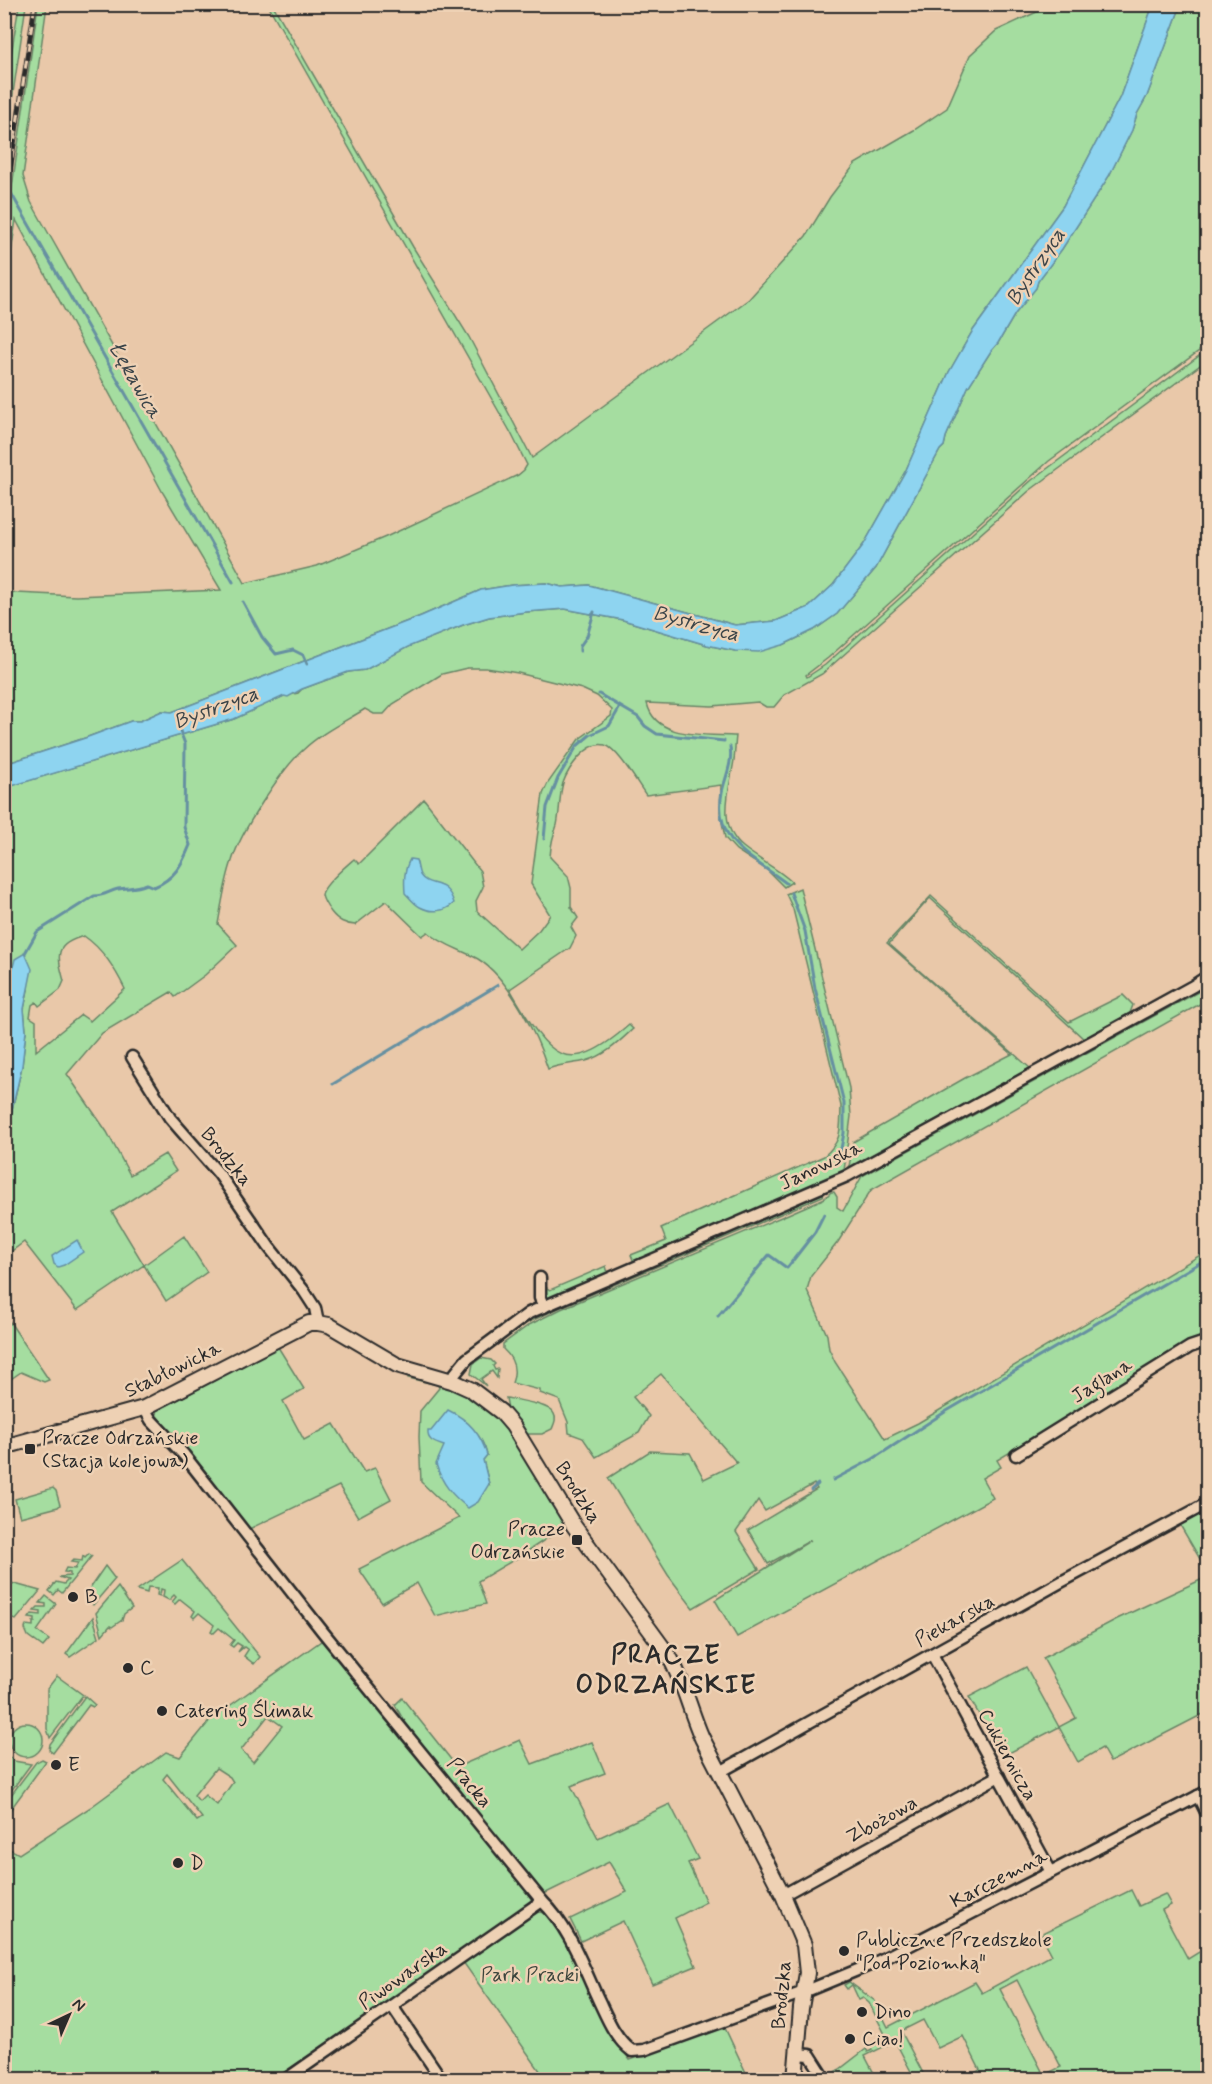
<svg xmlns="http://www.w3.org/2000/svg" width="1212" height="2084" font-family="Mynerve,sans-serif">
	<rect width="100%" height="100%" fill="#e9c8a9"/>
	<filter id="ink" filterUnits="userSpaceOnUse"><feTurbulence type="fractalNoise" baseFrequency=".0167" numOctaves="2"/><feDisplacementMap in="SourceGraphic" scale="12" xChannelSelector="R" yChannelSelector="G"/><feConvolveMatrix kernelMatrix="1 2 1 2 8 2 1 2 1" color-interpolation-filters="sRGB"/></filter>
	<g filter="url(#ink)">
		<!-- green -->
		<g fill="#a5dda0" stroke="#688466" stroke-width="1.5" fill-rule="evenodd">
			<polygon points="19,5 26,5 5,148 5,93"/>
			<path d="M38,5H47L23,176L31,202C102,329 175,455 245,583L317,566L388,536L518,475L524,470L527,465L511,433L268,5H273L413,247L469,337L532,458L749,299L806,236L830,197L855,164L914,130L947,108L970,55L996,31L1041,10L1049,5H1153L1120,97L1063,206L972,332L949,372L906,470L864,544L833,585L809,607L776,621L735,625L589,585L562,587L546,583L512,585L481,590L421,616L172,712L162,711L140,721H131L85,738L5,764V591L17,593L76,596L221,590L163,493L16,220L5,292V236Z"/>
			<path d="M1181,5H1207V345L1049,461L828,658L806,675L807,677L825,665L1032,480L1207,350V360L1029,491L822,674L784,695L774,707H766L758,702L712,706L647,703C655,740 706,734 736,736C735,744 735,752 734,760C730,788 716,825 743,847C759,860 777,868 792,882L784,887L767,870L736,850L725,838L720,812L721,785L646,795C638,784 617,748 605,745C587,740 568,769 563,783C559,796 560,812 557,825C553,837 551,843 550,857L568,876L571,888V907L578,918L571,927L576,936L570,948L510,989C547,1051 562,1084 629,1025L633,1029C619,1042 605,1056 586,1061C573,1064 560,1064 548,1069C537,1035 509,978 478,959C462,950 442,945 428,932L422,936L386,901L355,925C345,924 338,921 331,912C328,908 323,901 322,895C322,886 346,866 354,859L359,864L424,799L480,871L483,887L476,901L477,911L519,949L539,930L550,915L531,884L543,794L548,783L579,739L611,716L612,710L597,696L582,689L518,673L486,668H467L442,674L393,704L384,714H374L365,709C344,722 321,733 303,750C281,770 241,831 232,861C225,881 222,903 218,924L237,945L205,975L175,997L171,992L102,1033L67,1074L107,1132L130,1175L165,1154L176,1171L112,1212L144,1265L184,1236L207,1272L166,1301L144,1265L77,1310L24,1242L5,1256V1140L22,1066L26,1031L24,1009L28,990L5,995V998L4,788L234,719L284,696L298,693L302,689L348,672L365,670L407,647L463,625L489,617L526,612L565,609L623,620L707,645L735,651L783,645L814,630L837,614L876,568L940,450L944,446L946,437L968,387L991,351L998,343L1015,314L1036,288L1038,281L1062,249L1109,176L1132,130L1137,114L1147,96ZM84,936C103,949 115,969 125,989L90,1021L81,1015L36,1051V1021L30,1017L32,1005L36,1002L39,1006L60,990L64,981C57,955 54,944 84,936Z"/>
			<path d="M800,888L849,1088L851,1116L844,1171L634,1262L631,1255L666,1241L661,1228L824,1156C843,1140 840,1129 841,1106L793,909L786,894Z"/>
			<polygon points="931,896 1069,1022 1123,995 1133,1005 1130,1013 1084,1039 930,898 889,944 1030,1068 849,1167 853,1142 965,1078 1012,1054 887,943"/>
			<path d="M1207,987V1000L871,1190L838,1242L811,1276L807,1290L827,1335L829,1349L835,1362L885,1439L918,1423L1207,1251V1336L997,1460L1001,1467L982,1478L993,1498L737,1637L715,1600L811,1540L768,1564L748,1530L817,1489L814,1484L765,1511L758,1500L736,1532L759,1569L693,1608L668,1575L608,1478L650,1451L690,1453L704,1479L737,1463L661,1374L633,1397L649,1416L639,1433L596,1457L583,1438L569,1433L568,1422L559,1400L540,1393V1390L512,1383C517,1370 513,1358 503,1349V1344L529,1325L561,1309L786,1215L825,1198L831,1192H834L837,1197V1207L843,1211L862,1176Z"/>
			<polygon points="825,1192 823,1196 559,1308 527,1323 500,1343 497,1343 526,1321 543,1313"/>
			<polygon points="606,1266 608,1273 546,1300 542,1295 543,1285 550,1290"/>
			<polygon points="5,1315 49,1380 44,1382 21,1372 5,1383"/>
			<polygon points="278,1347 304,1389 283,1401 304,1440 334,1424 364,1472 375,1468 391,1499 358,1517 339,1486 247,1530 157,1416 156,1411"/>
			<polygon points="481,1358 491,1360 495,1364 493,1366 495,1370 498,1369 497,1378 492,1371 481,1379 486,1386 471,1374 473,1364"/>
			<path d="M408,1375C427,1381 448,1385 466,1394C511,1417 540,1483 566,1526L517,1558L478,1581L486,1604L435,1616L417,1583L382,1603L359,1569L459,1518L421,1482L419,1437L420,1411L439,1388L438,1385L408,1378ZM446,1414C466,1425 481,1430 487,1455L483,1460L489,1484L444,1446L431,1432Z"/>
			<path d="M506,1398C517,1400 550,1404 554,1414C557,1419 554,1424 552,1429L542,1434H527L508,1409Z"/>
			<polygon points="53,1488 56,1491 60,1505 58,1507 20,1517 15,1499"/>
			<polygon points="1207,1510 1207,1571 1180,1525"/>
			<polygon points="89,1554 92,1556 62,1593 58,1590 54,1595 49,1591 56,1582 64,1584 68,1580 59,1577 70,1576 70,1573 64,1572 66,1568 75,1569 78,1563 71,1562 73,1560 82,1561 83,1556 85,1558"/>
			<polygon points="182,1560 260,1657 254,1664 244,1656 248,1650 244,1647 238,1652 242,1646 237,1643 233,1647 230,1645 234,1640 219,1628 214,1633 211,1631 214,1625 199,1613 194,1618 192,1616 195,1611 180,1599 175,1604 172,1602 176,1597 174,1595 169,1600 163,1597 164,1590 161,1589 160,1596 157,1595 158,1588 148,1587 147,1593 137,1590"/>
			<polygon points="105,1566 115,1579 93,1605 86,1598 89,1593 87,1592"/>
			<polygon points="1207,1577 1207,1712 1110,1762 1102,1748 1078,1762 1059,1727 1003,1756 969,1697 1026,1667 1059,1727 1076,1718 1043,1658 1117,1619"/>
			<polygon points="4,1581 40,1591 16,1620 5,1617"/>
			<polygon points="118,1587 132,1608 124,1614 122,1620 112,1627 110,1626 102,1635 96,1613"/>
			<polygon points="46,1596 56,1604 37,1631 49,1640 43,1647 28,1636 25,1629 26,1625 33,1626 33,1622 35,1622 35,1619 29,1618 32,1614 41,1615 41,1612 34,1611 38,1607 46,1607 46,1604 40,1603"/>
			<polygon points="93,1617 99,1637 70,1657 66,1654"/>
			<path d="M324,1639L403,1737L401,1739L411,1751L414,1750L531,1893L532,1898L529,1905L274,2079H5L4,1846L19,1854L91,1807L166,1752L180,1757L211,1719ZM268,1716L282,1726L253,1762L241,1750ZM216,1768L230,1777L233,1782L217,1805L205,1795L199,1801L194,1795ZM167,1774L202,1818L197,1821L163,1779Z"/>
			<polygon points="57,1676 83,1695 50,1738 47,1729 47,1689"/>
			<polygon points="85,1696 95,1705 93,1707 89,1705 53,1753 49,1750 50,1744"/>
			<polygon points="402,1698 457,1767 520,1740 532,1764 592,1742 605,1773 571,1786 598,1838 670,1804 698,1859 688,1863 706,1902 675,1918 696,1966 652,1984 623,1921 581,1941 570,1919 627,1892 609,1862 542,1895 477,1815 403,1719 395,1705"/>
			<circle cx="26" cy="1740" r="17"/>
			<polygon points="5,1753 14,1761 31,1764 5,1799"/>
			<polygon points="42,1759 46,1761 5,1817 5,1803 36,1762"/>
			<path d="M1131,1890L1139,1906L1165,1894L1171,1905L1162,1910L1188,1959L1207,1947V2079H964L980,2070L963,2036L938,2048L923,2020L901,2031L926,2079H915L895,2041L865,2056L877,2079H828L827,2076L840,2069L866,2049L868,2052L872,2050L871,2047L887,2038L869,2003L863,1998L859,2000L852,1985L847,1989L844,1985L849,1982L875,2001L888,2027L975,1982L982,1993L1052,1955L1041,1934ZM1017,1980L1061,2067L1044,2075L1000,1989Z"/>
			<polygon points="535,1911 549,1914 564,1936 610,2033 630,2060 724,2026 749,2079 537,2079 543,2075 463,1962"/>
		</g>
		<!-- water -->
		<g fill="#8ed4f0" stroke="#6690a1" stroke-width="1.5">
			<polygon points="1153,5 1181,5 1147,96 1137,114 1132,130 1109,176 1062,249 1038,281 1036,288 1015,314 998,343 991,351 968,387 946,437 944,446 940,450 876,568 837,614 814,630 783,645 759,652 735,651 707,645 623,620 565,609 526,612 489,617 463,625 408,647 365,670 348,672 302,689 288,697 284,696 234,719 5,788 5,764 85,738 131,721 140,721 162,711 172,712 421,616 481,590 512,585 546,583 562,587 589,585 735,625 776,621 809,607 833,585 864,544 906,470 949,372 972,332 1063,206 1120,97"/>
			<path d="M410,859L416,860C418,865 418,871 420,875C429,889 446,877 454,903C445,912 431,913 420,907C415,905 409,897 405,893C404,880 404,870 410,859Z"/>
			<polygon points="25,953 32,969 24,1009 26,1031 22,1066 5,1140 5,1063 9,1046 8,1030 5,1024 5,998 15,959"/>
			<polygon points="77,1240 83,1252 64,1265 58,1267 54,1264 52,1256"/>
			<path d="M448,1410C467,1419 481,1433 487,1455L483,1460L489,1484L478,1502L468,1508C452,1495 442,1484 436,1464L444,1446C435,1443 427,1441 428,1431H431Z"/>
		</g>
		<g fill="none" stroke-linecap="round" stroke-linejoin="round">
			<!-- stream -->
			<g stroke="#6690a1" stroke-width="3">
				<polyline points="11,193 233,582"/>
				<polyline points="243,602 262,637 276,654 293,650 303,655 307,664"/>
				<polyline points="580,651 580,646 587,636 594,612"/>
				<polyline points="599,694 638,717 645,726 657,734 724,741"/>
				<path d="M730,747C733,762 725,778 722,792C712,843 754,858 786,883"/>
				<polyline points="544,839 547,807 558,778 577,746 590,735 609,726 620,707"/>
				<polyline points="791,893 805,931 815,988 844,1103 844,1133 840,1154"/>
				<path d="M25,953L37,932L94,896C104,896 109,891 118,889C129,887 135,889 147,884L154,887C174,879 182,865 190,845L184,827L185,744L180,731"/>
				<polyline points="333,1084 498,985"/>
				<polyline points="718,1316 769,1255 787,1268 815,1232 824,1214"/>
				<polyline points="833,1480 873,1459 945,1412 1208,1258"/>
				<polyline points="811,1490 818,1484"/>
			</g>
			<!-- minor casing -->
			<g stroke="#2b2b2b" stroke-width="15">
				<g id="minor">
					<polyline points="132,1057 170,1118 219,1174 269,1247 304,1291 315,1308 318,1323"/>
					<polyline points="540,1278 540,1298 544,1307"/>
					<polyline points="452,1381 454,1375 467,1359 529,1313 847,1176 1193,986 1208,976"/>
					<path d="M144,1408L151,1420L184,1455L323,1632L542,1901C570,1928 583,1967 599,2001C608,2020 615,2038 632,2051L644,2050L804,1992L877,1962L1208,1791"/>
					<polyline points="1016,1455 1190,1347 1208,1341"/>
					<polyline points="932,1654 1051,1872"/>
					<polyline points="720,1772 1061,1582 1208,1503"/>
					<polyline points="1198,1796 1208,1816"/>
					<polyline points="783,1895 999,1776"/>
					<polyline points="392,2006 442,2080"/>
					<polyline points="797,2054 810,2055 826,2080"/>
					<polyline points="285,2080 542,1901"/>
				</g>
			</g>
			<!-- tertiary casing -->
			<g stroke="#2b2b2b" stroke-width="18">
				<path id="tertiary" d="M4,1447L144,1408L309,1323H318L329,1325L397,1365L452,1381L472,1390L501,1412L513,1426L574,1526L669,1656C684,1682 690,1711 702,1738L783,1895L804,1945L807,1973L801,2008L795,2080"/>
			</g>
			<!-- minor -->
			<use href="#minor" stroke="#eed1b4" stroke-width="10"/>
			<!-- tertiary -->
			<use href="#tertiary" stroke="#eed1b4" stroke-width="14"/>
			<!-- rail casing -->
			<g stroke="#2b2b2b" stroke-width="5">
				<polyline id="rail" points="4,211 35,4"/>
			</g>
			<!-- rail -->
			<use href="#rail" stroke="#eed1b4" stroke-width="3" stroke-dasharray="9" stroke-linecap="butt"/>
		</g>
	</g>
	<!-- markers -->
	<g fill="#2b2b2b" stroke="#eed1b4" stroke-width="2">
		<rect x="24" y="1443" width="12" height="12" rx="3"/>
		<rect x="571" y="1534" width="12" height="12" rx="3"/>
		<circle cx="73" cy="1597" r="6"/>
		<circle cx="128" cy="1668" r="6"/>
		<circle cx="162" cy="1711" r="6"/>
		<circle cx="56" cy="1765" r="6"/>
		<circle cx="178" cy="1863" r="6"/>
		<circle cx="844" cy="1951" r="6"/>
		<circle cx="862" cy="2012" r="6"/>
		<circle cx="850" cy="2039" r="6"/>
	</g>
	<g text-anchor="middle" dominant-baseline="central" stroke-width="5" stroke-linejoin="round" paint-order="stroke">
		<!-- street labels -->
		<g font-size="20" fill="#2b2b2b" stroke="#eed1b4">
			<text transform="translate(226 1157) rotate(51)">Brodzka</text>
			<text transform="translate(821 1166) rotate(-26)">Janowska</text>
			<text transform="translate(173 1370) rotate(-26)">Stabłowicka</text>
			<text transform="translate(1102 1381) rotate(-32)">Jaglana</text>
			<text transform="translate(578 1493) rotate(58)">Brodzka</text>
			<text transform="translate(955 1621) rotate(-29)">Piekarska</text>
			<text transform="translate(1007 1755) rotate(61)">Cukiernicza</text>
			<text transform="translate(469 1783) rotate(51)">Pracka</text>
			<text transform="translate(882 1820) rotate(-29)">Zbożowa</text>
			<text transform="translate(999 1879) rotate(-27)">Karczemna</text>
			<text transform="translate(403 1976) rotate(-35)">Piwowarska</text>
			<text transform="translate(782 1995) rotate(-85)">Brodzka</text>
		</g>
		<!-- poi labels -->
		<g font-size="20" fill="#2b2b2b" stroke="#eed1b4" text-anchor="start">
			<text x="42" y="1438">Pracze Odrzańskie<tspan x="42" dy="23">(Stacja kolejowa)</tspan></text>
			<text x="565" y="1529" text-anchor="end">Pracze<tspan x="565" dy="23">Odrzańskie</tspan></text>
			<text x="85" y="1597">B</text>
			<text x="140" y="1668">C</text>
			<text x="174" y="1711">Catering Ślimak</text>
			<text x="68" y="1765">E</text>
			<text x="190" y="1863">D</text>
			<text x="856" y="1940">Publiczne Przedszkole<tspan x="856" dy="23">"Pod Poziomką"</tspan></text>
			<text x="874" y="2012">Dino</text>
			<text x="862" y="2039">Ciao!</text>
		</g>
		<!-- park labels -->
		<g font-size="20" fill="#3d463d" stroke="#eed1b4">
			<text x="530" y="1975">Park Pracki</text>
		</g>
		<!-- water labels -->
		<g font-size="21" font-style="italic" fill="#3a4449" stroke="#eed1b4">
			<text transform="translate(1036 267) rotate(-56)">Bystrzyca</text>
			<text transform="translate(135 380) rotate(60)">Łękawica</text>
			<text transform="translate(696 624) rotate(15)">Bystrzyca</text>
			<text transform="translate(216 708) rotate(-20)">Bystrzyca</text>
		</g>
		<!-- district labels -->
		<g font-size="26" font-weight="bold" letter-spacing="1.5" fill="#2b2b2b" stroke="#eed1b4">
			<text x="666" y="1656">PRACZE<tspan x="666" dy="30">ODRZAŃSKIE</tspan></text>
		</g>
	</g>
	<!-- margin -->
	<rect width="1212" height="2084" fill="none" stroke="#eed1b4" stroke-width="24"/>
	<rect x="12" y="12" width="1188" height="2060" fill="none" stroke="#2b2b2b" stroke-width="2" filter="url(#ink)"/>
	<!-- north arrow -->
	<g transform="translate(69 2015) rotate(44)" stroke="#eed1b4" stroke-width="4.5" paint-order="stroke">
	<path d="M0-4.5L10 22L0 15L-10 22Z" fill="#2b2b2b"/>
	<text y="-9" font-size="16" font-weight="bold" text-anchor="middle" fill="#2b2b2b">N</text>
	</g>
</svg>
